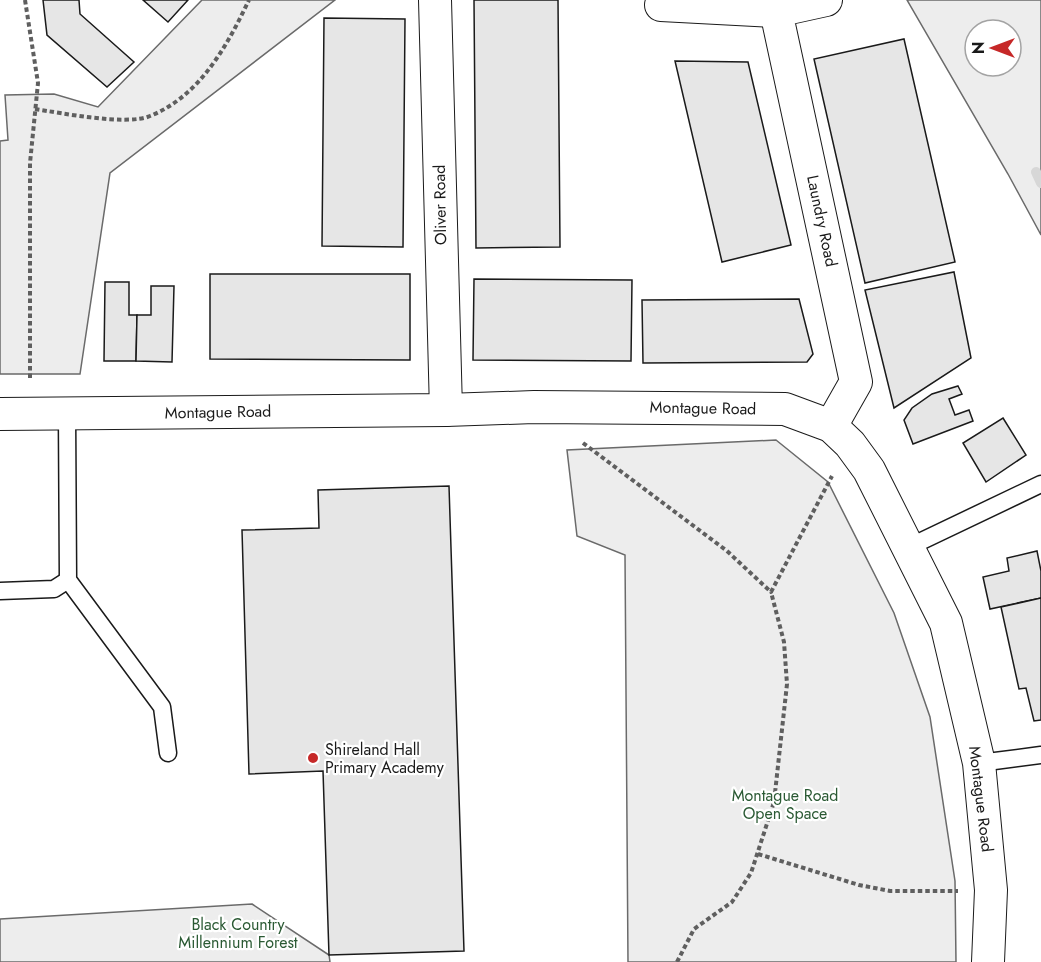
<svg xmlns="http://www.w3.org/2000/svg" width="1041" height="962" font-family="Jost,sans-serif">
	<rect width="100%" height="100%" fill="#fff"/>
	<!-- built -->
	<g fill="#ededed" stroke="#6a6a6a" stroke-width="1.5" fill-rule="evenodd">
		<polygon points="202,0 335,0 110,173 80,374 0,374 0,141 8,140 5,95 54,94 98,107"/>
		<path d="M907,0H1041V235L1008,174ZM975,30H1011V66H975Z"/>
		<polygon points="776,440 828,482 894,613 930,717 955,881 956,962 628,962 625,555 577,536 567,450"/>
		<polygon points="252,904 329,955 330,962 0,962 0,919"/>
	</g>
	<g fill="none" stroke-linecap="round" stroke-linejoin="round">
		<!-- stream -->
		<polyline stroke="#d7d7d7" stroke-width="10" points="1036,172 1041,183"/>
	</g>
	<!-- building -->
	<g fill="#e6e6e6" stroke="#1a1a1a" stroke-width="1.5">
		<polygon points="43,0 79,0 80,14 134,62 107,87 47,35"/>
		<polygon points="143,0 188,0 168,22"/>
		<polygon points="474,0 558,0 560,247 476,248"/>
		<polygon points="324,18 405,19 403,247 322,246"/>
		<polygon points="904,39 955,262 865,283 814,59"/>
		<polygon points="675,61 748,62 791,245 722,262"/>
		<polygon points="954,272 971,358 894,408 865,290"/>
		<polygon points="210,274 410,274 410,360 210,359"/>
		<polygon points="474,279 632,280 631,361 473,360"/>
		<polygon points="105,282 129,282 129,315 137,315 136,361 104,361"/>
		<polygon points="151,286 174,286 172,362 136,361 137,315 151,315"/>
		<polygon points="799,299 813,354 807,362 643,363 642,300"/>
		<polygon points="958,386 962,394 949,399 955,415 969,410 973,421 913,444 904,420 912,408 932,394"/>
		<polygon points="1003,418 1026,455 986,482 963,443"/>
		<polygon points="449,486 464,951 329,955 323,771 249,774 242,530 319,528 318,490"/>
		<polygon points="1037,551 1041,571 1041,598 990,609 983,577 1009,571 1007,558"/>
		<polygon points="1041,598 1041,720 1034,721 1026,688 1019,689 1001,607"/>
	</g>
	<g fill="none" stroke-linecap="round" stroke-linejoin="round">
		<!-- service casing -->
		<g stroke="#1a1a1a" stroke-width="19">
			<g id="service">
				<polyline points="67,413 68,580 162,707 168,753"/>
				<polyline points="909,547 1041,484"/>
				<polyline points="0,591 54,589 68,580"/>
				<polyline points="979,763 1041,755"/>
			</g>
		</g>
		<!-- minor casing -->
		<g stroke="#1a1a1a" stroke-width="34">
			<g id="minor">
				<polyline points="435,0 446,410"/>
				<polyline points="826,0 776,11 856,382 831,426"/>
				<polyline points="661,5 776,11"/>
				<polyline points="0,414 446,410 534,407 785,409 831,426 850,444 869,470 946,623 979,763 991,890 988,962"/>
			</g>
		</g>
		<!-- path -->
		<g stroke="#5f5f5f" stroke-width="4" stroke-dasharray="4.5 3" stroke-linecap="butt">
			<polyline points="25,0 38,83 30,163 30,380"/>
			<path d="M35,109C61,113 127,126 150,116C200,96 227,46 249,0"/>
			<polyline points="583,443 727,551 771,592 832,476"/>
			<polyline points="758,854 859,885 890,891 958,891"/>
			<polyline points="677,962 694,929 732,902 751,873 774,802 787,684 784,642 771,592"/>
		</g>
		<!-- service -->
		<use href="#service" stroke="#fff" stroke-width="16"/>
		<!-- minor -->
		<use href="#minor" stroke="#fff" stroke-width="32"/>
	</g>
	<!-- markers -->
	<circle fill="#c62828" stroke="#fff" stroke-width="2" cx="313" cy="758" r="6"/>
	<g text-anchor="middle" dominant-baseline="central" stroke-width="4.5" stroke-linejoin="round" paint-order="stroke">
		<!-- street labels -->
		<g font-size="16" fill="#1a1a1a" stroke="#fff">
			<text transform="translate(440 205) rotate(-91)">Oliver Road</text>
			<text transform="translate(822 221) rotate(78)">Laundry Road</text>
			<text transform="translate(703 408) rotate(1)">Montague Road</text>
			<text transform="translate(218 412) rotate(-1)">Montague Road</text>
			<text transform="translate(981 799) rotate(83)">Montague Road</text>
		</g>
		<!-- poi labels -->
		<g font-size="16" fill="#1a1a1a" stroke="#fff" text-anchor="start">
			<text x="325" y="749">Shireland Hall<tspan x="325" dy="18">Primary Academy</tspan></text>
		</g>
		<!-- park labels -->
		<g font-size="16" fill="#2b5a34" stroke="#fff">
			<text x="785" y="795">Montague Road<tspan x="785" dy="18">Open Space</tspan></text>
			<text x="238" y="924">Black Country<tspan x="238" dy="18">Millennium Forest</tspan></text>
		</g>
	</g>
	<!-- north arrow -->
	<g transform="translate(993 48) rotate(270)"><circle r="28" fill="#ffffff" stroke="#a3a3a3" stroke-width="1.5"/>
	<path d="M0-4.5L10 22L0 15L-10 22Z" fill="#c62828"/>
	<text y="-9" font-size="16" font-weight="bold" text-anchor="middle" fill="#1a1a1a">N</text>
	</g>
</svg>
